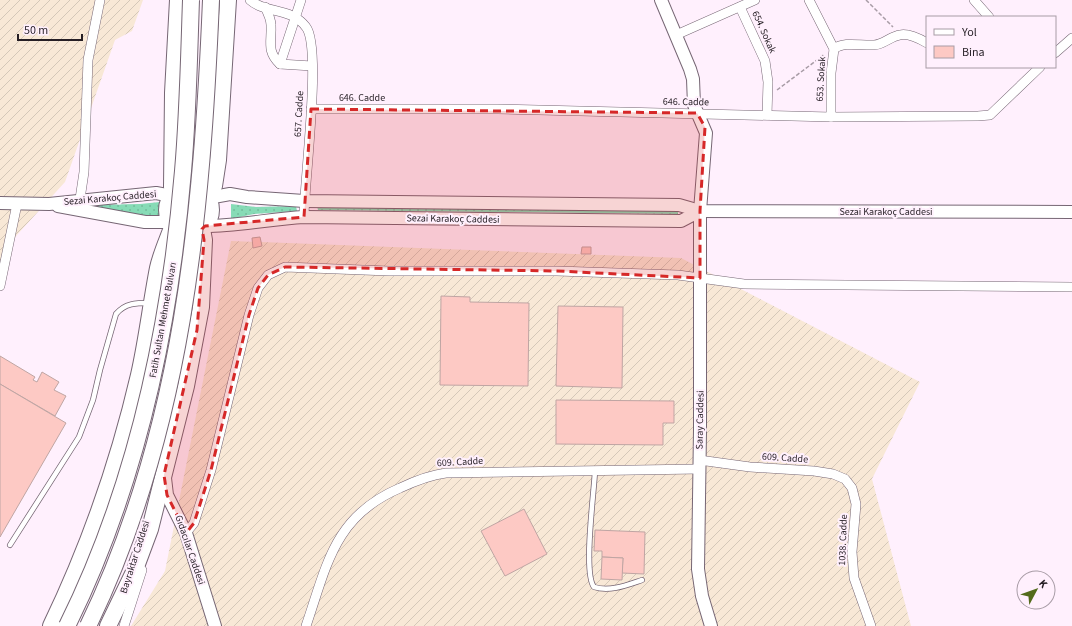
<svg xmlns="http://www.w3.org/2000/svg" width="1072" height="626" font-family="'Source Sans 3',sans-serif">
	<defs>
		<pattern id="industrial-furrows" width="10" height="10" patternUnits="userSpaceOnUse"><rect width="10" height="10" fill="#f8e8d6"/><path d="M-1 1l2-2M0 10L10 0M9 11l2-2" fill="none" stroke="#d4c7b8"/></pattern>
		<pattern id="grass-dots" width="8" height="8" patternUnits="userSpaceOnUse"><rect width="8" height="8" fill="#87dbb6"/><path d="M2 2h.1M6 6h.1" fill="none" stroke="#74bc9c" stroke-width="1.8" stroke-linecap="round"/></pattern>
	</defs>
	<rect width="100%" height="100%" fill="#fff0fd"/>
	<!-- industrial -->
	<g fill="url(#industrial-furrows)">
		<polygon points="0,0 143,0 132,31 115,40 65,182 16,236 0,269"/>
		<polygon points="231,241 681,258 920,382 872,479 911,626 131,626 165,571"/>
	</g>
	<!-- grass -->
	<g fill="url(#grass-dots)">
		<polygon points="160,202 159,217 100,210 86,205 140,204"/>
		<polygon points="231,204 256,207 296,206 297,211 254,214 231,219"/>
		<polygon points="317,206 678,210 678,214 318,210"/>
	</g>
	<!-- building -->
	<g fill="#fdc9c4" stroke="#bfa5a3">
		<polygon points="260,237 262,246 253,248 252,238"/>
		<polygon points="582,247 591,247 591,254 581,254"/>
		<polygon points="441,296 470,297 470,302 529,303 528,386 440,385"/>
		<polygon points="558,306 623,307 622,388 556,386"/>
		<polygon points="0,356 35,377 33,380 37,382 42,372 59,382 54,390 66,396 55,416 0,384"/>
		<polygon points="0,384 66,423 0,537"/>
		<polygon points="556,400 674,401 674,423 663,423 663,445 556,444"/>
		<polygon points="524,509 547,554 505,576 481,531"/>
		<polygon points="595,530 645,532 644,574 622,573 623,558 602,557 602,551 594,551"/>
		<polygon points="602,557 623,558 622,580 601,579"/>
	</g>
	<g fill="none" stroke-linecap="round" stroke-linejoin="round">
		<!-- lane casing -->
		<g stroke="#766674" stroke-width="6">
			<g id="lane">
				<path d="M595,471C594,493 583,573 594,587C610,592 627,585 642,580"/>
				<path d="M10,545L79,437L93,400L100,370L116,314C125,303 136,303 150,303"/>
			</g>
		</g>
		<!-- street casing -->
		<g stroke="#766674" stroke-width="10">
			<g id="street">
				<path d="M250,0C266,14 291,7 306,27C322,47 304,184 304,217"/>
				<polyline points="809,0 834,49 831,73 831,117"/>
				<polyline points="974,0 989,17"/>
				<path d="M265,7C268,13 271,19 271,25C272,41 266,51 280,64L312,66"/>
				<polyline points="740,7 765,61 768,82 767,115"/>
				<polyline points="676,35 755,0"/>
				<path d="M834,49C844,41 861,46 874,45C883,45 891,36 900,35C908,33 920,39 927,43"/>
				<polyline points="1055,53 1072,38"/>
				<polyline points="280,64 301,0"/>
				<polyline points="311,109 498,109 831,117 978,116 990,115 1040,67"/>
				<polyline points="80,199 84,172 88,60 100,0"/>
				<polyline points="0,286 17,204"/>
				<polyline points="699,460 750,467 814,471 833,474 845,479 852,488 856,504 852,552 854,578 871,626"/>
				<polyline points="186,533 194,523 211,470 249,315 258,288 268,275 285,267 389,271 557,271 678,275 744,284 1072,287"/>
				<polyline points="124,626 142,570"/>
				<path d="M306,626C327,565 334,516 400,488C415,481 430,475 446,473L699,469"/>
			</g>
		</g>
		<!-- secondary casing -->
		<g stroke="#766674" stroke-width="14">
			<g id="secondary">
				<polyline points="661,0 690,69 693,79 694,105 706,133 700,211 700,430 698,569 702,596 711,626"/>
				<polyline points="208,198 230,194 247,197 304,201 679,205 700,211 1072,212"/>
				<polyline points="0,203 49,204 156,193 172,196"/>
				<polyline points="58,206 145,222 170,222"/>
				<path d="M205,226C238,226 270,219 304,217L681,221L700,211"/>
				<polyline points="165,478 167,495 186,533 215,626"/>
			</g>
		</g>
		<!-- highway casing -->
		<g stroke="#766674" stroke-width="18">
			<g id="highway">
				<circle cx="189" cy="210" r="22"/>
				<polyline points="174,194 172,187 173,93 178,0"/>
				<polyline points="207,197 214,186 218,160 228,0"/>
				<path d="M51,626C89,547 119,461 139,375C147,340 151,304 158,268C161,254 168,239 173,225"/>
				<polyline points="108,626 134,572 150,529 186,386 201,307 204,240 202,229"/>
			</g>
		</g>
		<!-- path -->
		<g stroke="#a89ca6" stroke-width="1.5" stroke-dasharray="4 2" stroke-linecap="butt">
			<polyline points="866,0 893,27"/>
			<polyline points="777,90 825,54"/>
		</g>
		<!-- lane -->
		<use href="#lane" stroke="#fff" stroke-width="4.5"/>
		<!-- street -->
		<use href="#street" stroke="#fff" stroke-width="9"/>
		<!-- secondary -->
		<use href="#secondary" stroke="#fff" stroke-width="12"/>
		<!-- highway -->
		<use href="#highway" stroke="#fff" stroke-width="16"/>
		<!-- highway-bridge casing -->
		<g stroke="#766674" stroke-width="18" stroke-linecap="butt">
			<g id="highway-bridge">
				<path d="M67,626C137,485 170,327 183,171C188,114 189,57 191,0"/>
				<path d="M88,626C183,430 202,214 211,0"/>
			</g>
		</g>
		<!-- highway-bridge -->
		<use href="#highway-bridge" stroke="#fff" stroke-width="16"/>
	</g>
	<!-- marked area -->
	<path fill="#d62828" fill-opacity="0.2" stroke="#d62828" stroke-width="3" stroke-dasharray="8 5" stroke-linejoin="round" d="M311,109L697,113L705,127L700,211V278L557,271L285,267L268,275L258,288L249,315L211,470L194,523L186,533L167,495L164,475L197,330L204,240L202,229L205,226L304,217Z"/>
	<g text-anchor="middle" dominant-baseline="central" stroke-width="4" stroke-linejoin="round" paint-order="stroke">
		<!-- street labels -->
		<g font-size="10" fill="#251e24" stroke="#fff0fd">
			<text transform="translate(764 32) rotate(66)">654. Sokak</text>
			<text transform="translate(821 79) rotate(-87)">653. Sokak</text>
			<text x="362" y="98">646. Cadde</text>
			<text transform="translate(686 102) rotate(1)">646. Cadde</text>
			<text transform="translate(299 114) rotate(-87)">657. Cadde</text>
			<text transform="translate(110 198) rotate(-5)">Sezai Karakoç Caddesi</text>
			<text x="886" y="212">Sezai Karakoç Caddesi</text>
			<text transform="translate(453 219) rotate(1)">Sezai Karakoç Caddesi</text>
			<text transform="translate(163 320) rotate(-80)">Fatih Sultan Mehmet Bulvarı</text>
			<text transform="translate(700 420) rotate(-89)">Saray Caddesi</text>
			<text transform="translate(785 458) rotate(4)">609. Cadde</text>
			<text transform="translate(460 462) rotate(-3)">609. Cadde</text>
			<text transform="translate(843 540) rotate(-88)">1038. Cadde</text>
			<text transform="translate(190 550) rotate(71)">Gıdacılar Caddesi</text>
			<text transform="translate(135 557) rotate(-72)">Bayraktar Caddesi</text>
		</g>
	</g>
	<!-- legend -->
	<rect x="926" y="16" width="130" height="52" fill="#fff0fd" stroke="#a89ca6"/>
	<rect x="934" y="29" width="20" height="6" fill="#ffffff" stroke="#a89ca6"/>
	<text x="962" y="36" font-size="12" fill="#251e24">Yol</text>
	<rect x="934" y="46" width="20" height="12" fill="#fdc9c4" stroke="#a89ca6"/>
	<text x="962" y="56" font-size="12" fill="#251e24">Bina</text>
	<!-- north arrow -->
	<g transform="translate(1036 590) rotate(49)"><circle r="19" fill="#fff0fd" stroke="#a89ca6"/>
	<path d="M0-3L7 15L0 10L-7 15Z" fill="#536b1b"/>
	<text y="-6" font-size="11" font-weight="bold" text-anchor="middle" fill="#251e24">K</text>
	</g>
	<!-- scale -->
	<path d="M18 34v6h64v-6" fill="none" stroke="#251e24" stroke-width="2"/>
	<text x="24" y="34" font-size="12" fill="#251e24" stroke="#fff0fd" stroke-width="3" paint-order="stroke">50 m</text>
</svg>
